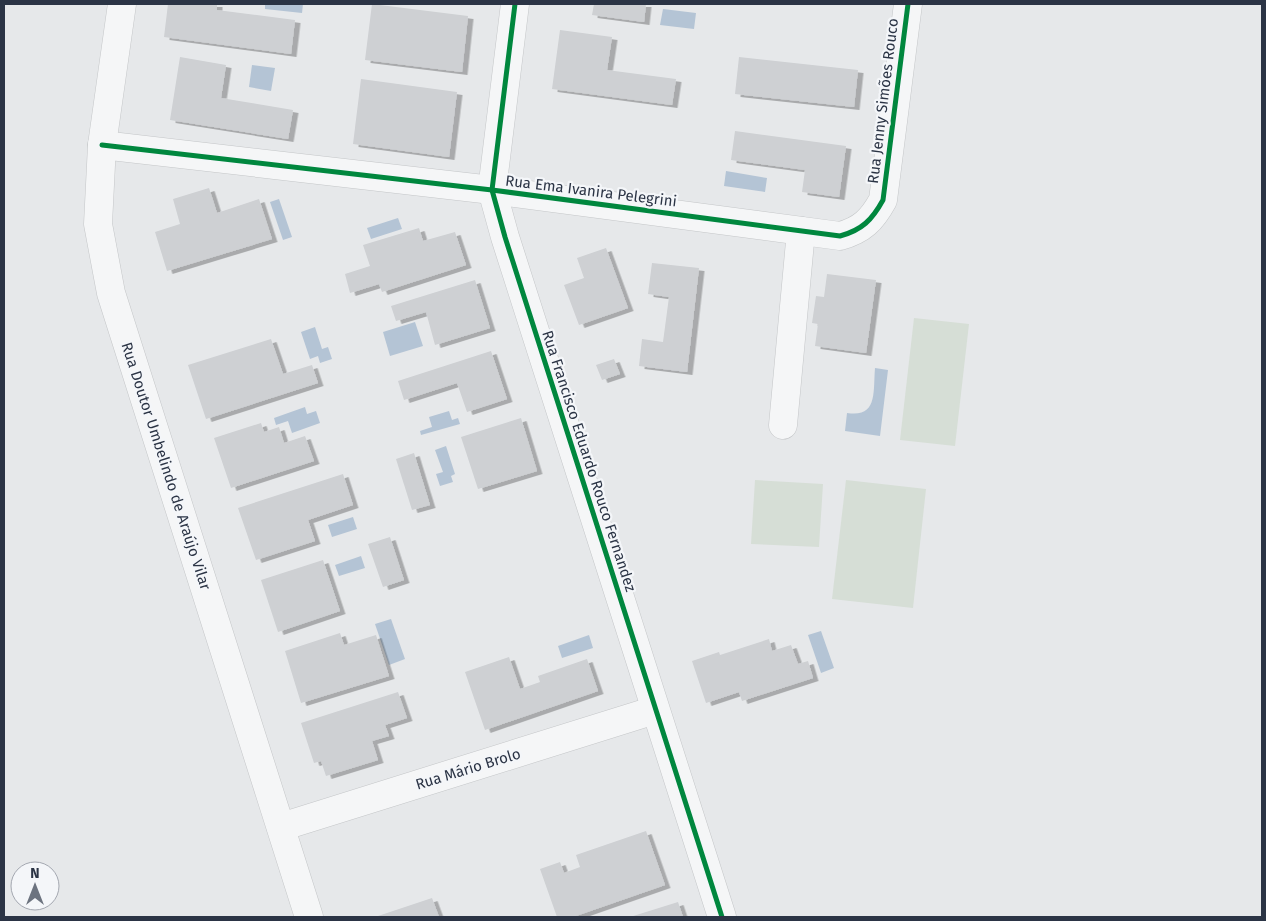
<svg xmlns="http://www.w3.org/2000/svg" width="1266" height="921" font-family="'Fira Sans',sans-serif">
	<defs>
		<filter id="shadow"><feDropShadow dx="5.5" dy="3" stdDeviation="0" flood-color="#0004"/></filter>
	</defs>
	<rect width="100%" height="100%" fill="#e6e8ea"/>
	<!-- green -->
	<g fill="#d6ded6">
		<polygon points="914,318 969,324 955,446 900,440"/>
		<polygon points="755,480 823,484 819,547 751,544"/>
		<polygon points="846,480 926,489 913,608 832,599"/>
	</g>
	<!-- water -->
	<g fill="#b4c4d5">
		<polygon points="265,4 303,4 302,13 265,9"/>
		<polygon points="663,9 696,13 694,29 660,25"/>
		<polygon points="252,65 275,68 271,91 249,87"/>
		<polygon points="726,171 767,178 765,192 724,186"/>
		<polygon points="279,199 292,237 283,240 270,202"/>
		<polygon points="398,218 402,229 371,239 367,228"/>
		<polygon points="415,322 423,346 390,356 383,332"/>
		<polygon points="315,327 322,349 328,347 332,359 320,363 318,356 310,359 301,332"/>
		<path d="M875,368L888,370L880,436L845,431L847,413C878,418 873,392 875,368Z"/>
		<polygon points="305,407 307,414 316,411 320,423 292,433 288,421 276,425 274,418"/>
		<polygon points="449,411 452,420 458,418 460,424 421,435 420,431 432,427 429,417"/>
		<polygon points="446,446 455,474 451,476 453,482 440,486 436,474 443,472 435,450"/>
		<polygon points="353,517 357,529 332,537 328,525"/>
		<polygon points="361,556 365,568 339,576 335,565"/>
		<polygon points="391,619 405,659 389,665 375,624"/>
		<polygon points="821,631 834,668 821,673 808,635"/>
		<polygon points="589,635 593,648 562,658 558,646"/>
	</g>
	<!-- building -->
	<g fill="#ced0d3" filter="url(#shadow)">
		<polygon points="168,4 217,4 217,10 295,20 291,54 164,37"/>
		<polygon points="372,4 468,16 462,72 365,60"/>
		<polygon points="594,4 646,4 644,22 592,15"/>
		<polygon points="560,30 612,37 607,70 676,79 672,105 552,89"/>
		<polygon points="180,57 226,65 221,98 293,110 288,139 170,120"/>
		<polygon points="739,57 858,70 854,107 735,94"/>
		<polygon points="361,79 457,92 449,157 353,144"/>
		<polygon points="735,131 846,146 839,197 802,192 805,170 731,160"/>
		<polygon points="209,188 217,213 259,199 272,239 167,271 155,232 180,224 173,199"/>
		<polygon points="419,228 423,241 455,232 466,265 382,292 379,284 350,293 345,274 370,266 363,245"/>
		<polygon points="606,248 628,308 579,325 564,285 584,278 577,258"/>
		<polygon points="652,263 699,268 687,372 639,366 642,339 663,342 669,297 648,294"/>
		<polygon points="827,274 876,280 866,353 815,346 818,324 812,323 816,296 824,297"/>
		<polygon points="475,280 490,328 435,345 426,312 396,321 391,306"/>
		<polygon points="271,339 283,374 312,365 318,383 206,419 188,365"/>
		<polygon points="491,351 507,399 467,412 457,383 404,400 398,381"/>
		<polygon points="614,359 620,374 602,380 596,365"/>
		<polygon points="521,418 537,471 478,489 461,437"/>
		<polygon points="261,423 264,432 279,427 284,443 305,436 314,461 231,488 214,438"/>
		<polygon points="414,453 430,505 412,510 396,459"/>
		<polygon points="343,474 353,505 308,520 315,541 256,560 238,508"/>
		<polygon points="390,537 404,580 383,587 368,544"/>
		<polygon points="323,560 340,611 278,632 261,580"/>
		<polygon points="340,633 344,645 376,635 389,676 301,703 285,651"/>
		<polygon points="769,639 772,651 791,645 798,664 808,661 813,678 742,701 739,692 706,703 692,661 719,652 720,655"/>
		<polygon points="509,657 520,689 540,682 538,676 587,659 598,691 485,730 465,672"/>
		<polygon points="398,692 407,718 385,725 389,736 372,741 378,760 326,776 321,761 314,763 301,723"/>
		<polygon points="646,831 665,885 573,917 557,917 540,869 560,862 564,873 580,867 576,855"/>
		<polygon points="432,898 439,917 375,917"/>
		<polygon points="678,902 683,917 630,917"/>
	</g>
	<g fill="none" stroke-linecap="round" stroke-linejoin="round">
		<!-- minor casing -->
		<g stroke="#c4c6c8" stroke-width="29">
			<g id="minor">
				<polyline points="122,4 102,145 98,224 111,293 309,917"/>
				<polyline points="515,4 492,190 505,237 722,917"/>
				<path d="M102,145L492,190L840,236C862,230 872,220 883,200L908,4"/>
				<polyline points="783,425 801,231"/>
				<polyline points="281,827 655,710"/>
			</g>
		</g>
		<!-- minor -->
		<use href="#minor" stroke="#f5f6f7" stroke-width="28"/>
		<!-- cycleway casing -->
		<g stroke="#f4f6f9" stroke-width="8">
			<g id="cycleway">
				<polyline points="515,4 492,190 505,237 722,917"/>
				<path d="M102,145L492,190L840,236C862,230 872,220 883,200L908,4"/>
			</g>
		</g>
		<!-- cycleway -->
		<use href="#cycleway" stroke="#00873e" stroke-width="5"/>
	</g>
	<g text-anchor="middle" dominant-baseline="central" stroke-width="4.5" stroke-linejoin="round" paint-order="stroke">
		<!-- street labels -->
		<g font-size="15" fill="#2b3445" stroke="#f4f6f9">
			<text transform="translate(883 101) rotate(-83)">Rua Jenny Simões Rouco</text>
			<text transform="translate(591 191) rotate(7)">Rua Ema Ivanira Pelegrini</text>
			<text transform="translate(589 461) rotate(72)">Rua Francisco Eduardo Rouco Fernandez</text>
			<text transform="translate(166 466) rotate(72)">Rua Doutor Umbelindo de Araújo Vilar</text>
			<text transform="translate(468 769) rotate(-17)">Rua Mário Brolo</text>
		</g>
	</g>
	<!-- border -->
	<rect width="1266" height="921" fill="none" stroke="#2b3445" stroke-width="10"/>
	<!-- north arrow -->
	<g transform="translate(35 886)"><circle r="24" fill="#f4f6f9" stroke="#a4a8b1"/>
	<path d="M0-4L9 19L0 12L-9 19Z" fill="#6c737f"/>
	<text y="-8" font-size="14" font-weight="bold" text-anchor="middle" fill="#2b3445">N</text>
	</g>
</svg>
